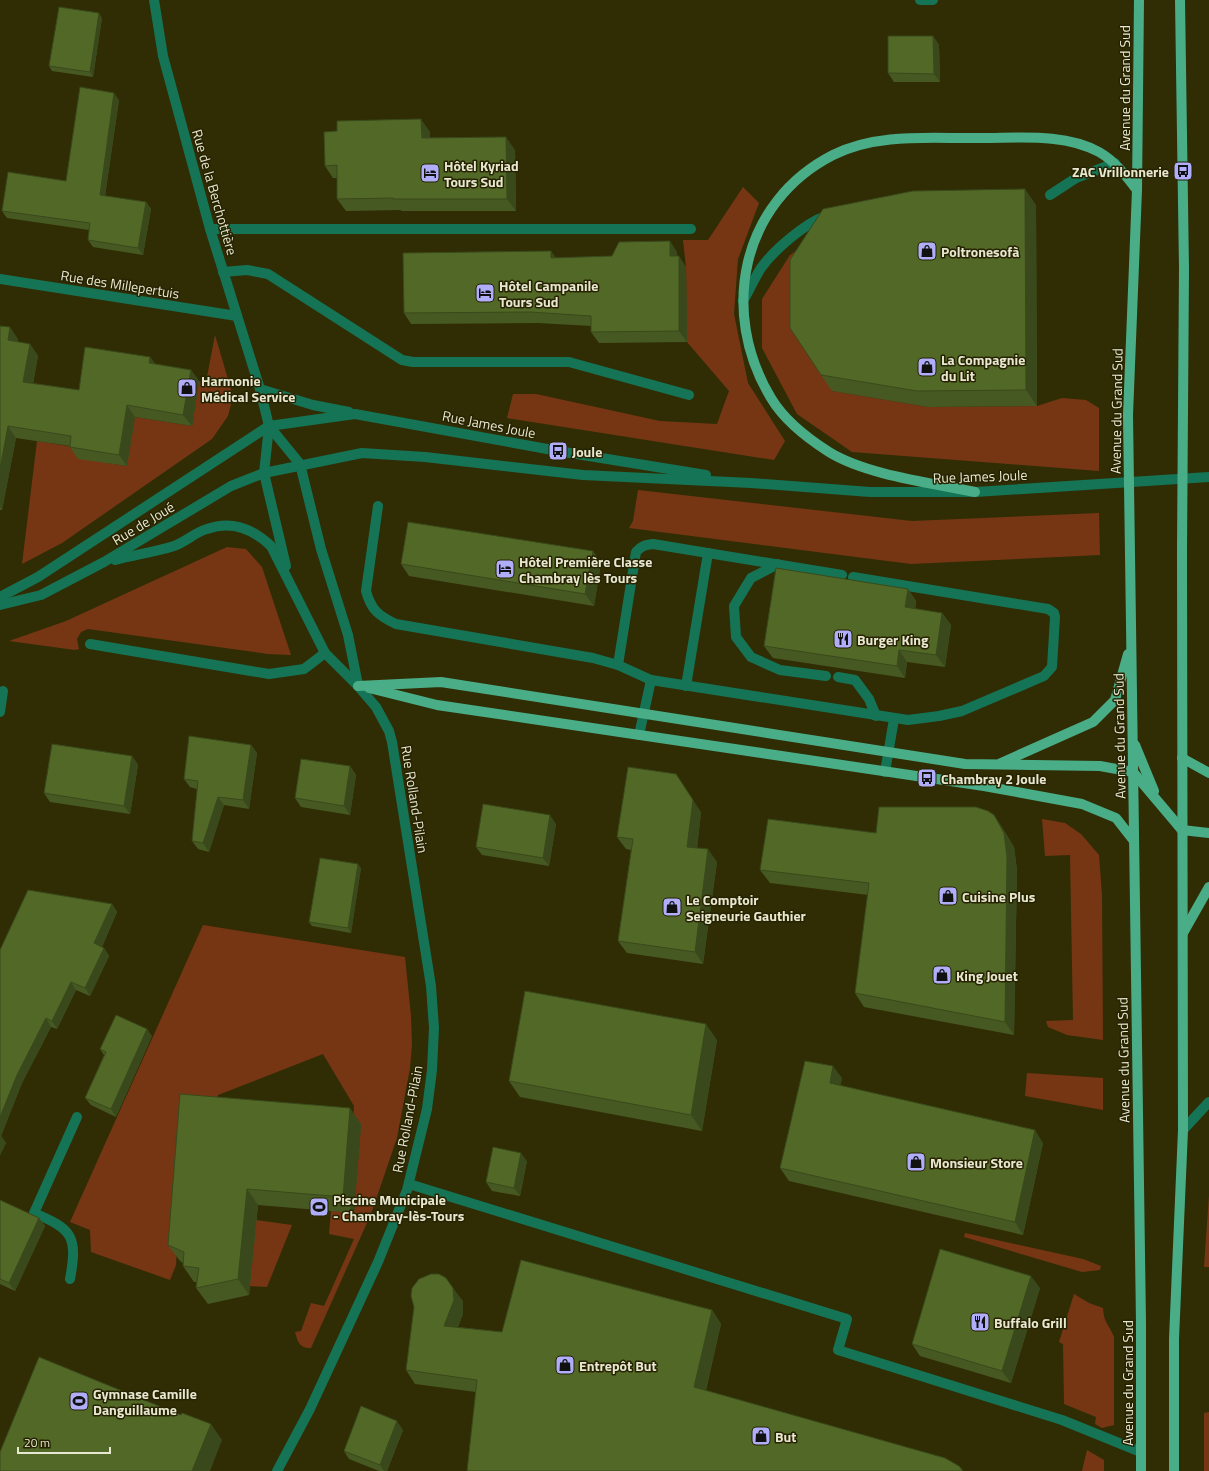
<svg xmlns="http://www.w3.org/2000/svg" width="1209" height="1471" font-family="'Titillium Web',sans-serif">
	<rect width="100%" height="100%" fill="#302d05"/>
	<!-- green -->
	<g fill="#763614">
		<polygon points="743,187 759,203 738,259 734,314 748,383 785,441 774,460 507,418 513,394 536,394 660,421 717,424 729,391 687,342 686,267 683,240 708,240"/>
		<polygon points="834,225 832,391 928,407 1037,406 1062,398 1086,400 1099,408 1099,471 852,452 797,414 762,348 762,299 790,255"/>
		<polygon points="215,335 233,396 228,416 212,439 62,543 22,564 37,441 79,448 78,458 126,466 135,417 192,426 199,381 206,382"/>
		<polygon points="638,490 912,521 1099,513 1100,555 911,564 629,528 633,521"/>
		<polygon points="227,547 246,549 262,567 291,655 268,654 88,629 81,632 77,639 79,649 75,650 9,641 66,621"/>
		<polygon points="1042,819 1065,823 1081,834 1099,855 1102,895 1103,1040 1067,1035 1048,1027 1046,1021 1073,1020 1070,855 1045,856"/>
		<path d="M203,925L405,957L411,1016L412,1045L410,1068L397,1138L371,1214L311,1348C299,1348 298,1342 295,1332L301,1331L311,1303L324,1306L354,1239L329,1234L331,1211L354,1212L361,1124L353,1123L354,1106L323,1054L218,1095L216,1112L184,1108L176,1265L170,1280L91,1252L90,1230L70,1222Z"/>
		<polygon points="1027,1073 1103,1078 1103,1110 1025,1096"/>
		<polygon points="1209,1195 1209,1267 1204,1267"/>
		<polygon points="256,1220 292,1225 267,1287 249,1286"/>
		<polygon points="965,1233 1083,1259 1101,1266 1100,1270 1082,1272 964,1237"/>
		<path d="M1074,1294L1089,1303L1103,1308C1104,1324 1109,1324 1114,1337V1425L1102,1428L1095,1424L1096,1417L1064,1404L1063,1344L1059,1342Z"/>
		<polygon points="1209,1412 1209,1471 1204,1471 1204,1413"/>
		<polygon points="1087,1450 1104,1460 1104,1471 1082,1471"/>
	</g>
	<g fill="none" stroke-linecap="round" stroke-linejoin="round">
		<!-- minor -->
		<g stroke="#157455" stroke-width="10">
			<polyline points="154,0 163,56 210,229 260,389 269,426 264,473 286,566"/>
			<polyline points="920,0 933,0"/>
			<polyline points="1050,195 1076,178 1115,163"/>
			<polyline points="210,229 691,229"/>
			<polyline points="223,272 247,270 268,274 402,360 413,362 569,362 689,395"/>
			<polyline points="0,279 237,316"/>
			<path d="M743,301C749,291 754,279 761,268C774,250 805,223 826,216"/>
			<polyline points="260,389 313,405 349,412"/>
			<polyline points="269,426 300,464 321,549 348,635 358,685"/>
			<path d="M378,506L366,591C371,610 379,616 396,624L593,658L618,665L651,680L639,735"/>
			<path d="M115,560C134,555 155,552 174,546C186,542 195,532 207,529C232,520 253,529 271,546L325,653L358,686L376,707L389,731L392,742L431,986L434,1028L432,1070L427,1109L407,1190L378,1262L310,1409L277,1471"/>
			<polyline points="778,564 751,578 734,606 736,637 751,657 780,670 826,676"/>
			<polyline points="0,597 38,577 269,426 355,414 558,451 706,475"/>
			<polyline points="0,605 41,595 104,562 231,486 264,473 362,453 425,457 583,475 751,483 870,492 975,492 1209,477"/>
			<polyline points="90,644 269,674 304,669 325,653"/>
			<path d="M618,665L636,552C641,546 645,545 653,544L842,575"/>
			<polyline points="838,677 855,680 869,699 876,716"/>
			<polyline points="651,680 908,720 939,716 962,711 1044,676 1052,667 1055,617 1054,613 1048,609 853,577"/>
			<polyline points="686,686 708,553"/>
			<polyline points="0,712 3,691"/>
			<polyline points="885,772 894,719"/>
			<polyline points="1183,1130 1209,1102"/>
			<polyline points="409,1184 847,1319 838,1350 1062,1420 1141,1452"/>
			<path d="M70,1279C78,1236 72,1229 34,1213L77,1117"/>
		</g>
		<!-- major -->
		<g stroke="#49ae88" stroke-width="10">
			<polyline points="1139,0 1137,190 1128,415 1141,1323 1141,1471"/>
			<path d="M975,492C932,483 866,475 829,452C807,438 784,420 771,398C719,312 741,202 833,155C878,132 934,139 982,138C1019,138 1065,133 1099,152C1115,161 1126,176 1137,190"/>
			<polyline points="358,686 441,682 965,764 1100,766 1133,772 1182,830"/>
			<polyline points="369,688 437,705 984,786 1082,804 1116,818 1134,841"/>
			<polyline points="1135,745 1154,791"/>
			<polyline points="1182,758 1209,773"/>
			<polyline points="1001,763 1093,722 1115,700 1128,654"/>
			<polyline points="1178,825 1182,830 1209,833"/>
			<polyline points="1183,933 1209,887"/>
			<polyline points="1174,1471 1174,1339 1183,1130 1182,551 1184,269 1180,0"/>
		</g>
	</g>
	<!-- wall -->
	<g fill="#475922">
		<polygon points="102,18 93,77 52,71 49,66"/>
		<polygon points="933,36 939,45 940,82 894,82 888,73"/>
		<polygon points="119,100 105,196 146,202 151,209 143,255 93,247 88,240 89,230 7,218 2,211 66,181"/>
		<polygon points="430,132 430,138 515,150 516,211 402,211 400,210 346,211 337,199 337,178 333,178 325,166"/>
		<polygon points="1036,205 1037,406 928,407 832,391 821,375"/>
		<polygon points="551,251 555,258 612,256 677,252 677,256 686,267 687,342 599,343 591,332 591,326 538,323 411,324 404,313"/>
		<polygon points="0,326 18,339 17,342 30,344 38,356 33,384 79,390 150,357 155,364 191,370 199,381 192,426 135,417 127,466 78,459 70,447 70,446 16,438 2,510 0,510"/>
		<polygon points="593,551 601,563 594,606 409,576 401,564"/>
		<polygon points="908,589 916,601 915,609 942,613 951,625 945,667 907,662 905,678 773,658 764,646"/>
		<polygon points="251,745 257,753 249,809 224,805 209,852 198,849 192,841 197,789 190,787 184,779"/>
		<polygon points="132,756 138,765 130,814 50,802 44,793"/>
		<polygon points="350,766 356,775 350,815 301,807 295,798"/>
		<polygon points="701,812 697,848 717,862 703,964 627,953 618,941 631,850 626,849 617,837"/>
		<polygon points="994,815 1003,829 1014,847 1017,870 1014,1035 864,1007 855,993 868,895 770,883 760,870 876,833"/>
		<polygon points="556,824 549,866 482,855 476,847"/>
		<polygon points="361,868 351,933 312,926 309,922"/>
		<polygon points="112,904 117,912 102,947 104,948 109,956 90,996 76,990 57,1029 51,1027 22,1083 1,1136 6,1143 0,1155 0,950"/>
		<polygon points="152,1036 116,1117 91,1105 85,1098 104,1055 100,1049"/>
		<polygon points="717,1040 702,1131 520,1097 509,1081"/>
		<polygon points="842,1078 840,1086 1043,1143 1023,1235 789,1181 780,1168"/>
		<polygon points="180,1094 361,1124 354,1213 258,1205 249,1295 208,1304 196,1288 197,1282 194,1282 183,1266 183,1263 180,1261 168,1245"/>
		<polygon points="527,1161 520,1196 492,1191 486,1182"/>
		<polygon points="0,1200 39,1218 45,1226 15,1291 0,1284"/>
		<polygon points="1040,1288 1011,1383 920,1356 912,1344"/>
		<polygon points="463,1301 463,1314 458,1327 502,1332 712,1310 721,1324 706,1390 476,1392 415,1384 406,1370"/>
		<polygon points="403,1430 387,1471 379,1471 349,1459 344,1451"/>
	</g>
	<!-- shaded-wall -->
	<g fill="#39491b">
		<polygon points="99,13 102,18 93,77 90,72"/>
		<polygon points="933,36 939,45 940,82 934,74"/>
		<polygon points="114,93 119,100 104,202 100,195"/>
		<polygon points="421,119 430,132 430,150 422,138"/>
		<polygon points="506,137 515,150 516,211 507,199"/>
		<polygon points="1025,189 1036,205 1037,406 1026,390"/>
		<polygon points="146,202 151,209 143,255 138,248"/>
		<polygon points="670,241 677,252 678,267 670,256"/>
		<polygon points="551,251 559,262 551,258"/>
		<polygon points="679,256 686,267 687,342 679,331"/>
		<polygon points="10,327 18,339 16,352 8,340"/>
		<polygon points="30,344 38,356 31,394 23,382"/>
		<polygon points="150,357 158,368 149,363"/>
		<polygon points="191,370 199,381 192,426 183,415"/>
		<polygon points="127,405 135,417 127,466 119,455"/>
		<polygon points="8,426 16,438 2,510 0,507 0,469"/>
		<polygon points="593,551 601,563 594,606 585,594"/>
		<polygon points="908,589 916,601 914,619 905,607"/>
		<polygon points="942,613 951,625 945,667 936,655"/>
		<polygon points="899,650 907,662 905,678 897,666"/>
		<polygon points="251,745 257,753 249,809 243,800"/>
		<polygon points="132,756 138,765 130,814 124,806"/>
		<polygon points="350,766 356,775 350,815 344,806"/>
		<polygon points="676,774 701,812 696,859 687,847"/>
		<polygon points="218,797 224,805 209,852 203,843"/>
		<polygon points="550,815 556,824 549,866 543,858"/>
		<polygon points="994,815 1003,829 1014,847 1017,870 1014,1035 1005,1022"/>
		<polygon points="708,849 717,862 703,964 695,952"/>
		<polygon points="358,864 361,868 351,933 348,928"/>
		<polygon points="112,904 117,912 100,951 94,943"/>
		<polygon points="104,948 109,956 90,996 85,988"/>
		<polygon points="71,982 76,990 57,1029 52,1021"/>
		<polygon points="46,1018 51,1027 22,1083 1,1136 6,1143 0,1155 0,1117 17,1075"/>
		<polygon points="706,1024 717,1040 702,1131 691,1115"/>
		<polygon points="147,1029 152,1036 116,1117 111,1109"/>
		<polygon points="833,1066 842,1078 838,1096 830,1083"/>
		<polygon points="350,1108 361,1124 354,1213 343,1197"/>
		<polygon points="1035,1130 1043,1143 1023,1235 1015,1222"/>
		<polygon points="521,1153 527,1161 520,1196 514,1188"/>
		<polygon points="247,1189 258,1205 249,1295 238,1279"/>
		<polygon points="39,1218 45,1226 15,1291 9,1283"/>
		<polygon points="1031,1276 1040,1288 1011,1383 1002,1371"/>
		<polygon points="453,1288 463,1301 463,1314 453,1339 444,1326"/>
		<polygon points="712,1310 721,1324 703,1400 694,1387"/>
		<polygon points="397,1421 403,1430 387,1471 384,1471 380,1465"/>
		<polygon points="211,1424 222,1440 210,1471 192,1471"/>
	</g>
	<!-- building -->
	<g fill="#526827" stroke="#39491b">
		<polygon points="59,7 99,13 90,72 49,66"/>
		<polygon points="888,36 933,36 934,74 888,73"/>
		<polygon points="80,87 114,93 100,195 146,202 138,248 88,240 90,223 2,211 8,172 66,181"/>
		<polygon points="421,119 422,138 506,137 507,199 393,199 393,198 337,199 337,165 325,166 324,132 337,131 337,121"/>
		<polygon points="1025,189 1026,390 917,391 821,375 790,328 790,260 823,209 913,191"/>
		<polygon points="670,241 670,256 679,256 679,331 591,332 591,316 530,312 404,313 403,253 551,251 551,258 612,256 619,242"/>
		<polygon points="0,326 10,327 8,340 30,344 23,382 79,390 85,347 150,357 149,363 191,370 183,415 127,405 119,455 70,447 71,436 8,426 0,469"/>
		<polygon points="408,522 593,551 585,594 401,564"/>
		<polygon points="776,568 908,589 905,607 942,613 936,655 899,650 897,666 764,646"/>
		<polygon points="189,736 251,745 243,800 218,797 203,843 192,841 198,781 184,779"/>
		<polygon points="52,744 132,756 124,806 44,793"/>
		<polygon points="301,759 350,766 344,806 295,798"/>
		<polygon points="628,767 676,774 693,800 687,847 708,849 695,952 618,941 633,839 617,837"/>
		<polygon points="483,804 550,815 543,858 476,847"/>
		<polygon points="879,807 976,807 988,811 994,815 1004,833 1007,857 1005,1022 855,993 869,883 760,870 768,819 876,833"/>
		<polygon points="320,858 358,864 348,928 309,922"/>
		<polygon points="28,890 112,904 94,943 104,948 85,988 71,982 52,1021 46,1018 17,1075 0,1117 0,950"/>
		<polygon points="525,991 706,1024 691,1115 509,1081"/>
		<polygon points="116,1015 147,1029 111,1109 85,1098 106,1052 100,1049"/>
		<polygon points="805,1061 833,1066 830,1083 1035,1130 1015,1222 780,1168"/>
		<polygon points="180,1094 350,1108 343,1197 247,1189 238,1279 196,1288 199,1268 183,1266 184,1252 168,1245"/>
		<polygon points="493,1147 521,1153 514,1188 486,1182"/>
		<polygon points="0,1200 39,1218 9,1283 0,1279"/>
		<polygon points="940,1249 1031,1276 1002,1371 912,1344"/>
		<polygon points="521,1260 712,1310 694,1387 945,1458 959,1466 963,1471 467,1471 477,1380 406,1370 414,1307 411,1296 412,1288 419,1279 431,1274 439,1274 446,1278 453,1288 454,1300 444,1326 502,1332"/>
		<polygon points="39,1357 181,1415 182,1413 211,1424 192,1471 0,1471 0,1452"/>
		<polygon points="361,1406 397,1421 380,1465 344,1451"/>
	</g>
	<!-- icons -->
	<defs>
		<g id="bus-square" transform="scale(1)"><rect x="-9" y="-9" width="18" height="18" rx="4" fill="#b0aefa" stroke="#262300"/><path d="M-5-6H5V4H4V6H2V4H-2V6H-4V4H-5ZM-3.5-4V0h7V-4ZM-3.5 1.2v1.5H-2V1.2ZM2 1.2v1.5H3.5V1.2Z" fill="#111"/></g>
		<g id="hotel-square" transform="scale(1)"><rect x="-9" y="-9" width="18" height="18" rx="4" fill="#b0aefa" stroke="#262300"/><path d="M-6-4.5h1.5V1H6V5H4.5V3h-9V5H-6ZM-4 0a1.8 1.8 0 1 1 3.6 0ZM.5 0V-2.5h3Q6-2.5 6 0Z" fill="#111"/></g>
		<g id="shop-square" transform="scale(1)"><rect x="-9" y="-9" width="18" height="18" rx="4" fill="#b0aefa" stroke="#262300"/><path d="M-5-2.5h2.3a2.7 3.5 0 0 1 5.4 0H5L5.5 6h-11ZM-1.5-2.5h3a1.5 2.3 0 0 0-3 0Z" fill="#111"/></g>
		<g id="restaurant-square" transform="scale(1)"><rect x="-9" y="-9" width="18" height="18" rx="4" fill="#b0aefa" stroke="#262300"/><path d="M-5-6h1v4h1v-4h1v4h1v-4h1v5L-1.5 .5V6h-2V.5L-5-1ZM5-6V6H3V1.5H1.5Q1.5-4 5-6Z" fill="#111"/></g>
		<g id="stadium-square" transform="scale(1)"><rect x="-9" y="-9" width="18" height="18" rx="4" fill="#b0aefa" stroke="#262300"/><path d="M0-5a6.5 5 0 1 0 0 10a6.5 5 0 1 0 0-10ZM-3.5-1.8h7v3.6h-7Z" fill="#111"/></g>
	</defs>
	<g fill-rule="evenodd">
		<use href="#bus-square" x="1183" y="171"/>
		<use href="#hotel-square" x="430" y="173"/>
		<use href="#shop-square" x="927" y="251"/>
		<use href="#hotel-square" x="485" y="293"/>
		<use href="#shop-square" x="927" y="367"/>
		<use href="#shop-square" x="187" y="388"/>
		<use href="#bus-square" x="558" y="451"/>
		<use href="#hotel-square" x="505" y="569"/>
		<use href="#restaurant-square" x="843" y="639"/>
		<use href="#bus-square" x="927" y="778"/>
		<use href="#shop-square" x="948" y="896"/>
		<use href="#shop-square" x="672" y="907"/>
		<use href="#shop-square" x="942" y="975"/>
		<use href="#shop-square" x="916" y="1162"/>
		<use href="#stadium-square" x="319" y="1207"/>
		<use href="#restaurant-square" x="980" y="1322"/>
		<use href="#shop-square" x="565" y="1365"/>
		<use href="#stadium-square" x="79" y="1401"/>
		<use href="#shop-square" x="761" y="1436"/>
	</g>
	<g text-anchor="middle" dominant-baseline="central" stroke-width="3" stroke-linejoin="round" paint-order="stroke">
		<!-- street labels -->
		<g font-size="14" fill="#e8e7d1" stroke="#262300">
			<text transform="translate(1124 88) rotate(-90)">Avenue du Grand Sud</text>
			<text transform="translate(215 192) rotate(74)">Rue de la Berchottière</text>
			<text transform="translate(120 284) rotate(9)">Rue des Millepertuis</text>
			<text transform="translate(1116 411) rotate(-89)">Avenue du Grand Sud</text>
			<text transform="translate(489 424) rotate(11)">Rue James Joule</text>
			<text transform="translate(980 476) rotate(-2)">Rue James Joule</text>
			<text transform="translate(143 523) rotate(-31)">Rue de Joué</text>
			<text transform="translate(1119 736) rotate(-91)">Avenue du Grand Sud</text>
			<text transform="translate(415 799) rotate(81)">Rue Rolland-Pilain</text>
			<text transform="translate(1123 1060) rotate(-91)">Avenue du Grand Sud</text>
			<text transform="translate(407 1119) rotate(-79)">Rue Rolland-Pilain</text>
			<text transform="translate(1127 1383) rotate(-90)">Avenue du Grand Sud</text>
		</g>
		<!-- poi labels -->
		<g font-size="14" font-weight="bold" fill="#e8e7d1" stroke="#262300" text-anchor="start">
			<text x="444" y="165">Hôtel Kyriad<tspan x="444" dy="16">Tours Sud</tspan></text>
			<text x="1169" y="171" text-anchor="end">ZAC Vrillonnerie</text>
			<text x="941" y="251">Poltronesofà</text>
			<text x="499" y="285">Hôtel Campanile<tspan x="499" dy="16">Tours Sud</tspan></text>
			<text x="941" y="359">La Compagnie<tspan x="941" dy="16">du Lit</tspan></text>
			<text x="201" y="380">Harmonie<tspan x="201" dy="16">Médical Service</tspan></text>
			<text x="572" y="451">Joule</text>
			<text x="519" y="561">Hôtel Première Classe<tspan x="519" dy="16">Chambray lès Tours</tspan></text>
			<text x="857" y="639">Burger King</text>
			<text x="941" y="778">Chambray 2 Joule</text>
			<text x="962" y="896">Cuisine Plus</text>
			<text x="686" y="899">Le Comptoir<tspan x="686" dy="16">Seigneurie Gauthier</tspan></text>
			<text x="956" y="975">King Jouet</text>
			<text x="930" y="1162">Monsieur Store</text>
			<text x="333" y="1199">Piscine Municipale<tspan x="333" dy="16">- Chambray-lès-Tours</tspan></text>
			<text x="994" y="1322">Buffalo Grill</text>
			<text x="579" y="1365">Entrepôt But</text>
			<text x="93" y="1393">Gymnase Camille<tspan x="93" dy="16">Danguillaume</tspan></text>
			<text x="775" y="1436">But</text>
		</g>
	</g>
	<!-- scale -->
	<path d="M18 1447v6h92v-6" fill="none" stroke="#e8e7d1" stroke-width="2"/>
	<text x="24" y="1447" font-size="12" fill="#e8e7d1" stroke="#262300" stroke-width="3" paint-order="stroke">20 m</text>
</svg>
